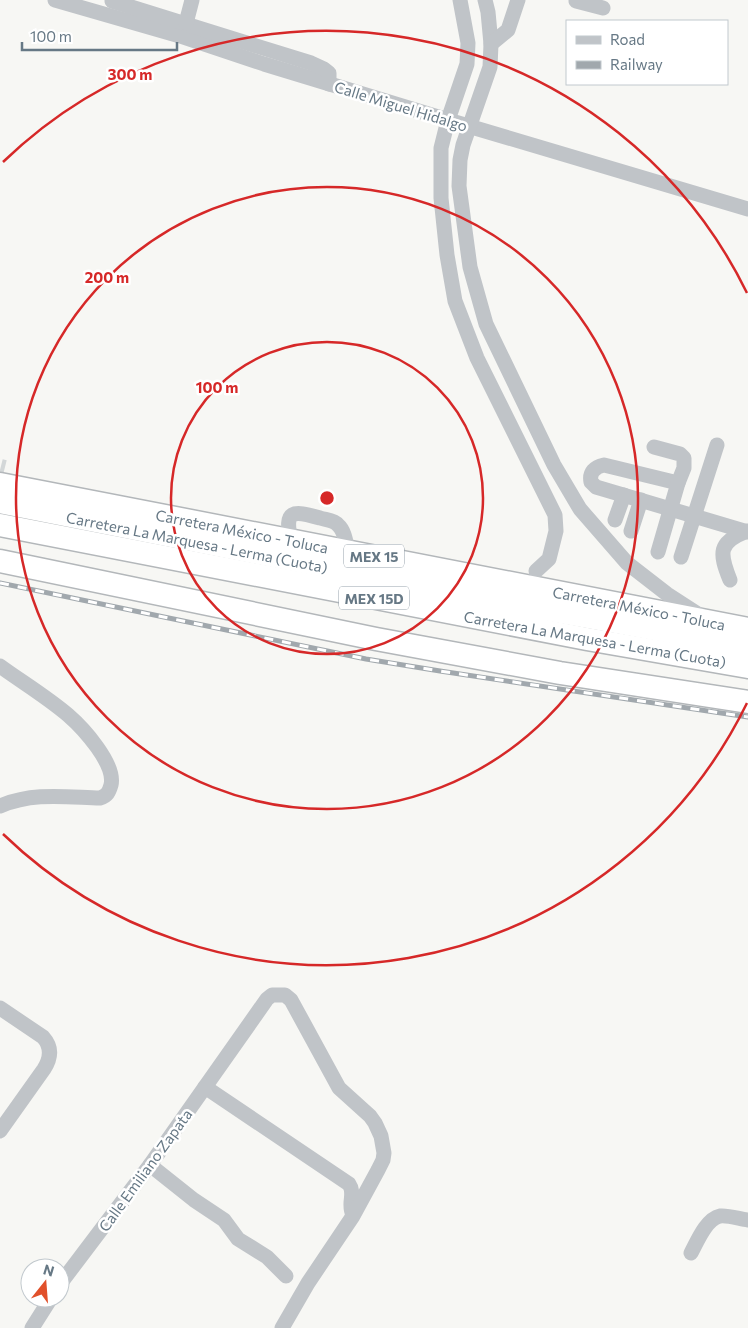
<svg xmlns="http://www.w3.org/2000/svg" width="748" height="1328" font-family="Commissioner,sans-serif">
	<rect width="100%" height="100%" fill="#f7f7f4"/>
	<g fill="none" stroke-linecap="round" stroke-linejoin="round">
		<!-- highway-tunnel -->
		<polyline stroke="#d3d7d8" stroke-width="22" stroke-dasharray="22 11" stroke-linecap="butt" points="0,470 4,471"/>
		<!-- highway casing -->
		<g stroke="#b3b7ba" stroke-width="25">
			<g id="highway">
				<polyline points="0,484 748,629"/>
				<polyline points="0,502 499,601 748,646"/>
				<polyline points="0,525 587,639 748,667"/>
				<polyline points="0,561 376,639 560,673 748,702"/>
			</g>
		</g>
		<!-- minor -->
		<g stroke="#c0c4c8" stroke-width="15">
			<polyline points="55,0 180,36 264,64 448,120 748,209"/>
			<polyline points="460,0 468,43 467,64 448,120 441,148 441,198 447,255 455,301 477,358 555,515 556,531 549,559 536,571"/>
			<polyline points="485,0 488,12 491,44 490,67 463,145 460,160 459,186 470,267 486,324 554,465 580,509 627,563 667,594 701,616"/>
			<polyline points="112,1 311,63 324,69 329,73 329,84"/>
			<polyline points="576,1 603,8"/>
			<polyline points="186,23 192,0"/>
			<polyline points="491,44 508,30 518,0"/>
			<path d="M654,447L680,454L684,458V468L678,483L604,465C595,467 589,472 591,482L596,487L748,532"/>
			<polyline points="615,520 624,495"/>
			<polyline points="631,531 641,500"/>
			<path d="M291,541C284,510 292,510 320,518C326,520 334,520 338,525C345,531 346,543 348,551"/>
			<polyline points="658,552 678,483"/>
			<polyline points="681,557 717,445"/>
			<path d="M730,580C719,553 718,542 747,531"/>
			<path d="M0,666C22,682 47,697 68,715C83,728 116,764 111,785C109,792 107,796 100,798C65,797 33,792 0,806"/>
			<path d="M0,1008L43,1037C52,1047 51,1058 44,1069L0,1131"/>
			<path d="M205,1087L349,1184C356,1194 347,1203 353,1215"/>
			<polyline points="150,1165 194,1200 224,1220 238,1239 267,1257 286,1276"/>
			<path d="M691,1253C697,1242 706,1219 720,1216C728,1215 740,1219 748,1220"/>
			<polyline points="60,1284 150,1165 267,999 272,995 285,995 291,1000 339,1088 370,1116 375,1123 381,1136 384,1153 383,1160 378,1170 353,1216 308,1283 282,1328"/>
			<polyline points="32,1328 51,1298"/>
		</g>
		<!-- highway -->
		<use href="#highway" stroke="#fff" stroke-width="22"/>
		<!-- rail casing -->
		<g stroke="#a1a8ad" stroke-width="5">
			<polyline id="rail" points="0,583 366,659 440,671 748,717"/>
		</g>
		<!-- rail -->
		<use href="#rail" stroke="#fff" stroke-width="3" stroke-dasharray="9" stroke-linecap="butt"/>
	</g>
	<!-- distance rings -->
	<g fill="none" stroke="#d62828" stroke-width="2.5">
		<circle cx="327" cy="498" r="156"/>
		<circle cx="327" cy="498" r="311"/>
		<path d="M747 703A467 467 0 0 1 3 834M3 162A467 467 0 0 1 747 293"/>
	</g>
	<g text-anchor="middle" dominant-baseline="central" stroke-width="5" stroke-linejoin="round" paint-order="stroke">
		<!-- shield labels -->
		<g fill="#fff" stroke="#94a0aa" stroke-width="1">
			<rect x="344" y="544.5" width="60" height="23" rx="4"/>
			<rect x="339" y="586.5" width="70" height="23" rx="4"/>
		</g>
		<g font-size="14" font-weight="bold" fill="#667885">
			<text x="374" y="556">MEX 15</text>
			<text x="374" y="598">MEX 15D</text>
		</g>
		<!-- street labels -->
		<g font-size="15" fill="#667885" stroke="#fff">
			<text transform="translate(401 106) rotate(17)">Calle Miguel Hidalgo</text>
			<text transform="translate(242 531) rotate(11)">Carretera México - Toluca</text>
			<text transform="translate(197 542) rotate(11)">Carretera La Marquesa - Lerma (Cuota)</text>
			<text transform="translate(639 608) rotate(11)">Carretera México - Toluca</text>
			<text transform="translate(595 639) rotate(10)">Carretera La Marquesa - Lerma (Cuota)</text>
			<text transform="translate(145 1170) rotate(-54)">Calle Emiliano Zapata</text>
		</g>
	</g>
	<circle cx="327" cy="498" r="8" fill="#d62828" stroke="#fff" stroke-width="2.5"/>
	<g font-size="15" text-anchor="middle" font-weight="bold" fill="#d62828" stroke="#fff" stroke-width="5" stroke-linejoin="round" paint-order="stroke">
		<text x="130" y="80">300 m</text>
		<text x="107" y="283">200 m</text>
		<text x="217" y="393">100 m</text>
	</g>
	<!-- legend -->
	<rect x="566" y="20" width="162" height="65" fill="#ffffff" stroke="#c2c9ce"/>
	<rect x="576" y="36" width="25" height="8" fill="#c0c4c8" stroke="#c2c9ce"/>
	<text x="610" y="45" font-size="15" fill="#667885">Road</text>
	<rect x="576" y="61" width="25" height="8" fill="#a1a8ad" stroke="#c2c9ce"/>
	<text x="610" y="70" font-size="15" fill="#667885">Railway</text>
	<!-- north arrow -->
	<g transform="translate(45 1283) rotate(17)"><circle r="24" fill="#ffffff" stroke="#c2c9ce"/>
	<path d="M0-4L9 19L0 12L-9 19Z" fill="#e1502a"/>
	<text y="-8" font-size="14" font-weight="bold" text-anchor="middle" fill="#667885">N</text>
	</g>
	<!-- scale -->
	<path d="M22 42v8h155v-8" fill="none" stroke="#667885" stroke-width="2.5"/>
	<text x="30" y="42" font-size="15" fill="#667885" stroke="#ffffff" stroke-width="4" paint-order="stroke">100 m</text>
</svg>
